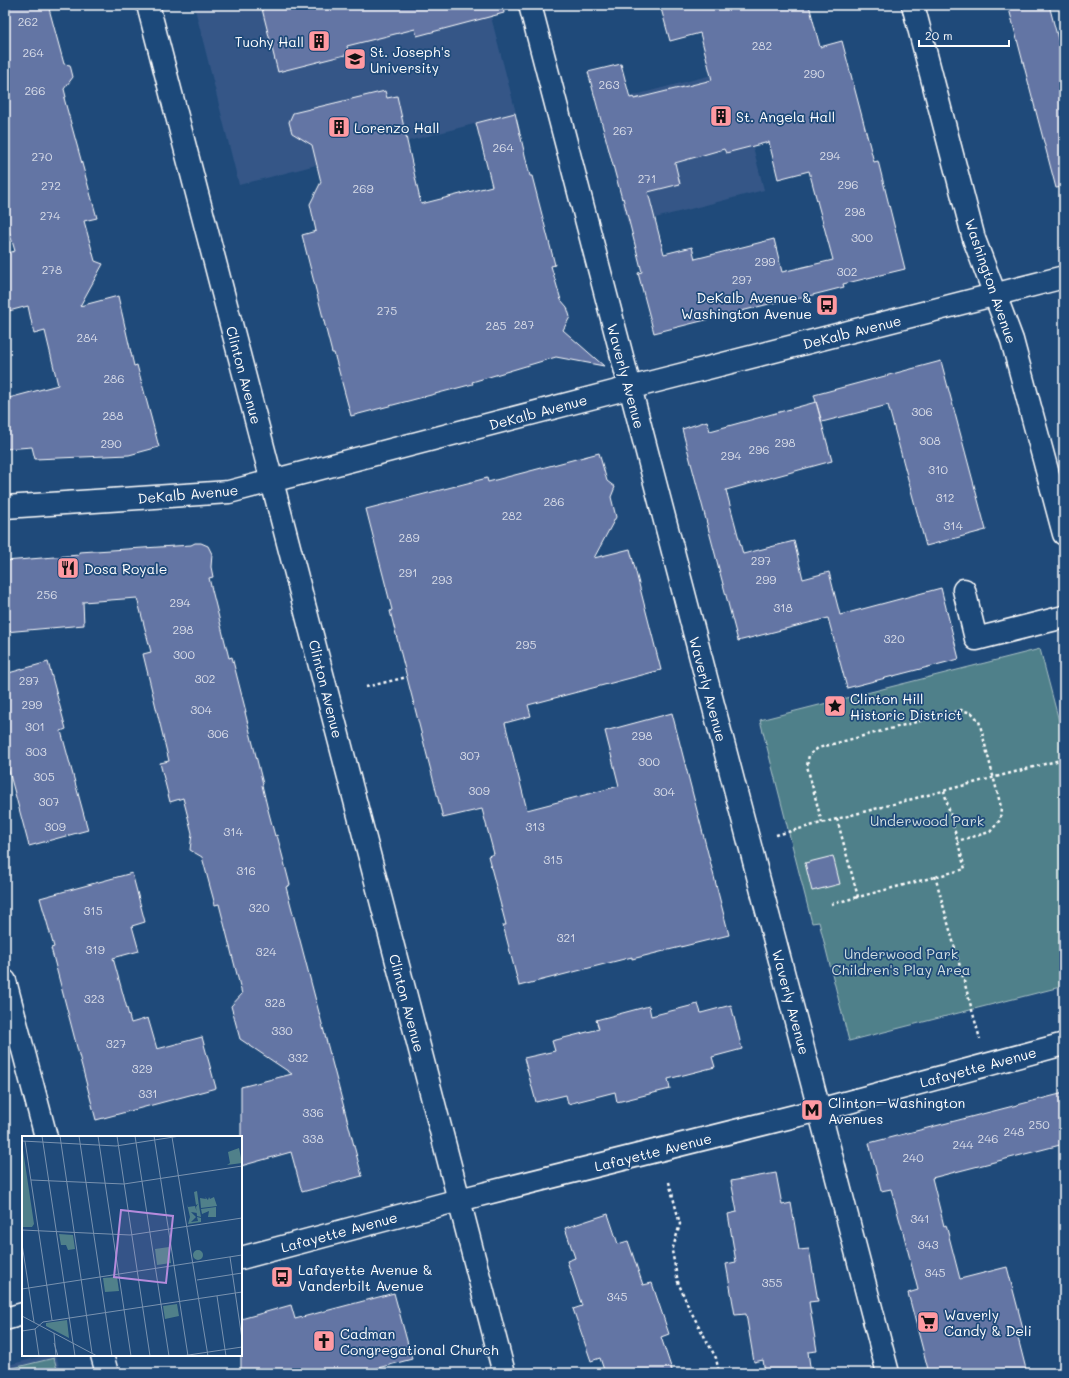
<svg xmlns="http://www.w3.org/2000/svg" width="1069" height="1378" font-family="Mali,sans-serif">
	<rect width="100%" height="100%" fill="#1f4a7a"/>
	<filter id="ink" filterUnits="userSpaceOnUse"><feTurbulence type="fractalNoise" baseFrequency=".025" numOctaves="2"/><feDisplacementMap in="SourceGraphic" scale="8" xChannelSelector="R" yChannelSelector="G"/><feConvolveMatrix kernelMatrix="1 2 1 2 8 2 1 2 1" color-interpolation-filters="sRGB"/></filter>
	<g filter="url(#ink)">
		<!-- built -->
		<g fill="#345787">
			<polygon points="194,5 488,5 516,113 239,185"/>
			<polygon points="842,41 860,108 753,136 755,146 753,147 764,190 628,225 597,105"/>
			<polygon points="47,1355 56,1355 61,1373 5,1373 5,1366"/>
		</g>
		<!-- green -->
		<g fill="#50808a" stroke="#a8c0c4">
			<polygon points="1040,649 1064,740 1064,986 849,1041 819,922 812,923 760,720"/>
			<polygon points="54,1358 58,1373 5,1373 5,1370"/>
		</g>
		<!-- building -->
		<g fill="#6475a4" stroke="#fff" fill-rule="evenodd">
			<polygon points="5,5 48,5 64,64 70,65 73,77 64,89 66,97 64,98 97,218 84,221 95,261 103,264 80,306 118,296 134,366 137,365 159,447 129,455 35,459 32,447 5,449 5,399 58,385 45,331 34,334 28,306 5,312 5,254 15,251 5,217"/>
			<polygon points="261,5 503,5 504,13 417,36 415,29 347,46 349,54 278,72"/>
			<path d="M660,5H809L820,47L842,41L874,162L878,161L905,269L843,284L844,287L789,301V299L654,333L638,273L642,272L623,198L622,199L588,72L621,64L630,98L634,97V99L712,80L700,33L670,41ZM769,142L778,179L809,171L833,260L782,272L774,239L695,259L692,247L664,254L648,192L680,184L675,163L724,149L726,153Z"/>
			<polygon points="1008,5 1049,5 1059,43 1064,41 1064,187 1056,188"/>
			<polygon points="385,91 387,98 397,96 421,204 492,186 476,123 515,113 530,176 532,176 555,265 551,266 561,300 567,307 570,317 563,330 604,366 556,357 472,382 473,384 351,416 334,353 332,353 302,235 316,231 310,204 321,182 312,145 292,133 289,122 293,113"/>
			<polygon points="941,361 986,530 926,546 888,405 822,422 814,395"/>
			<polygon points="816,402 832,461 726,490 743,554 794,541 803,579 829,572 840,615 941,588 959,659 847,688 828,618 738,641 682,429 707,421 710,431"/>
			<polygon points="599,453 607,481 615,487 611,497 616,517 594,558 630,549 661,670 528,705 531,716 505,723 527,810 619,786 605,731 672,713 729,935 632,959 632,957 519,986 503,925 506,925 488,856 494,854 482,809 443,818 390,611 392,610 366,509 487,478 488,482"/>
			<polygon points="195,543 201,543 208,546 212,554 211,567 213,577 209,578 229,658 232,657 246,712 245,712 263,784 262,785 267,806 275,836 277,835 290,885 286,887 362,1176 302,1192 291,1152 241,1166 241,1087 292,1074 240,1039 231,1006 242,994 219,904 215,905 202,857 190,850 192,833 183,798 170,802 160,763 169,761 143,654 151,652 137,598 83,602 84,625 5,632 5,561 79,555 79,552 191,545"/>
			<polygon points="48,662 66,729 61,731 88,830 29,846 5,756 5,674"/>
			<polygon points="833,856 840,884 812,891 805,863"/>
			<polygon points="132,873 145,922 132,926 139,951 113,958 131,1023 148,1018 157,1049 202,1037 216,1088 96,1120 51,948 54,947 40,898"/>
			<polygon points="698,1004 701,1013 731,1005 742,1049 712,1057 715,1067 668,1079 670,1089 617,1102 615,1092 568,1104 566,1095 536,1102 524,1058 555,1051 552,1041 599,1029 596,1020 649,1006 651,1016"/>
			<polygon points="1064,1093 1064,1144 932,1178 944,1226 946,1225 960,1279 1007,1267 1024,1332 1017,1334 1027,1373 929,1373 908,1293 918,1290 904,1236 891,1189 881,1191 869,1143"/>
			<polygon points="776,1173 782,1205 791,1203 799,1250 809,1249 818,1301 809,1302 817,1351 808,1352 811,1373 765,1373 763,1360 754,1362 746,1314 735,1315 726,1264 736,1262 728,1214 737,1212 731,1181"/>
			<polygon points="608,1214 618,1244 628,1241 643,1285 652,1283 669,1334 661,1337 673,1373 605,1373 600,1358 591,1361 573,1309 582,1306 567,1261 575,1258 565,1228"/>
			<polygon points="394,1293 412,1359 359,1373 241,1373 241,1319 291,1305 295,1319"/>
		</g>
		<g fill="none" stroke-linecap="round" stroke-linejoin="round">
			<!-- minor casing -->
			<g stroke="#fff" stroke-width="25">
				<g id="minor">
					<polyline points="148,5 504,1373"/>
					<polyline points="530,5 888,1373"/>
					<polyline points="964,590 976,639 1064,617"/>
				</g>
			</g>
			<!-- major casing -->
			<g stroke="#fff" stroke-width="25">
				<g id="major">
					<polyline points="913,5 974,239 1012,340 1064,534"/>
					<polyline points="5,507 229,492 629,388 1064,277"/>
					<polyline points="5,981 46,1137"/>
					<polyline points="241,1258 459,1200 819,1110 1064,1044"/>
					<polyline points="5,1319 23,1314"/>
					<polyline points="102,1355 107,1373"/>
				</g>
			</g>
			<!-- path -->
			<g stroke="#fff" stroke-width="2.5" stroke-dasharray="3 3" stroke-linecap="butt">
				<polyline points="366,687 407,677"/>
				<polyline points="837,819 858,897 965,869 944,791"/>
				<polyline points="822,823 807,766 809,755 818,748 961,710 972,713 979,721 1001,807 1000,820 990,832 957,841"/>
				<polyline points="776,835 1064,759"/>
				<polyline points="935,876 980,1039"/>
				<polyline points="831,904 858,897"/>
				<polyline points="669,1182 680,1224 672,1251 678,1282 689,1308 716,1358 719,1373"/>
			</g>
			<!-- minor -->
			<use href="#minor" stroke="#1f4a7a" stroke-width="22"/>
			<!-- major -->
			<use href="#major" stroke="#1f4a7a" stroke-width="22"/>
		</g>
	</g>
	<!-- icons -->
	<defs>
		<g id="building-square" transform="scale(1.15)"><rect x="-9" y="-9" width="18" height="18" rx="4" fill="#ff9aa2" stroke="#1f4a7a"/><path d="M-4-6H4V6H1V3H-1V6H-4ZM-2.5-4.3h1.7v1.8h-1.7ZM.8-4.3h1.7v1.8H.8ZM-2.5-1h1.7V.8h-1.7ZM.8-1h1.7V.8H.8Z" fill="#111"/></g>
		<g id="university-square" transform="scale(1.15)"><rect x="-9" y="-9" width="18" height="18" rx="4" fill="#ff9aa2" stroke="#1f4a7a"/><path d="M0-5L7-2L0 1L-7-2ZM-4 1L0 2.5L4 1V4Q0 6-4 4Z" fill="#111"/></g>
		<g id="bus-square" transform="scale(1.15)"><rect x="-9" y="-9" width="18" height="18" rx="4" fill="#ff9aa2" stroke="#1f4a7a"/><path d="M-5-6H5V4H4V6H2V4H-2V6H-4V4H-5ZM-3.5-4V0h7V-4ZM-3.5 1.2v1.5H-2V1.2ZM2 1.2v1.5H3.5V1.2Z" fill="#111"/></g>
		<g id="restaurant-square" transform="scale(1.15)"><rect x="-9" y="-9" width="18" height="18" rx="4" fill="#ff9aa2" stroke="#1f4a7a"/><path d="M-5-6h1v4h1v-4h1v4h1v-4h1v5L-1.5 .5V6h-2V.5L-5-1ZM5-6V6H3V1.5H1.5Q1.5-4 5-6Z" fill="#111"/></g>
		<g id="sight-square" transform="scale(1.15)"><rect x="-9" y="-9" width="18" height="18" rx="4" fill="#ff9aa2" stroke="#1f4a7a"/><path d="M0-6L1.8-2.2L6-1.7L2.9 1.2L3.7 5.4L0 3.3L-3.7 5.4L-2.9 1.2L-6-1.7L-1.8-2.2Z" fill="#111"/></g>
		<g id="metro-square" transform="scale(1.15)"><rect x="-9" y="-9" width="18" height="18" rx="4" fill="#ff9aa2" stroke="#1f4a7a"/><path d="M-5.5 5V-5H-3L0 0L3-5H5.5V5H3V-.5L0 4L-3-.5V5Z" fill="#111"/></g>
		<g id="supermarket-square" transform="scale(1.15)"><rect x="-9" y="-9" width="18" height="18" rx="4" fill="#ff9aa2" stroke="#1f4a7a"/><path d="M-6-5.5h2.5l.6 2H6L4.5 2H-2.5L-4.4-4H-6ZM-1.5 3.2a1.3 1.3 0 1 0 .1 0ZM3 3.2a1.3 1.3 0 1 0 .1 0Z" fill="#111"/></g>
		<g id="church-square" transform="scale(1.15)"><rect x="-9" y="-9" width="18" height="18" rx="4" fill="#ff9aa2" stroke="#1f4a7a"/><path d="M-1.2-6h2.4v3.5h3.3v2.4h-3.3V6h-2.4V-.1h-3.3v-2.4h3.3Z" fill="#111"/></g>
	</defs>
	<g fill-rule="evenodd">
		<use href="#building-square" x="319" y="41"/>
		<use href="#university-square" x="355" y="59"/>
		<use href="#building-square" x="721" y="116"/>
		<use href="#building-square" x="339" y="127"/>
		<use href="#bus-square" x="827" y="305"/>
		<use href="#restaurant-square" x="68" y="568"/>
		<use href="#sight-square" x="835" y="706"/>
		<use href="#metro-square" x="812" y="1110"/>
		<use href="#bus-square" x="282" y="1277"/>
		<use href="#supermarket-square" x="928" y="1322"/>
		<use href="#church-square" x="324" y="1341"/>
	</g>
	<g text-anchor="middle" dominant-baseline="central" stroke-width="3.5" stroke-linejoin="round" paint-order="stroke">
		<!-- number labels -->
		<g font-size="12" fill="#d8dce8">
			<text x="28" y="21">262</text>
			<text x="762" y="45">282</text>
			<text x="33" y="52">264</text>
			<text x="814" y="73">290</text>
			<text x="609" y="84">263</text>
			<text x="35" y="90">266</text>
			<text x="623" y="130">267</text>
			<text x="503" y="147">264</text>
			<text x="830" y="155">294</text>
			<text x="42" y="156">270</text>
			<text x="647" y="178">271</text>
			<text x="848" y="184">296</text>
			<text x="51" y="185">272</text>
			<text x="363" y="188">269</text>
			<text x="855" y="211">298</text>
			<text x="50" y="215">274</text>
			<text x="862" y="237">300</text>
			<text x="765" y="261">299</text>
			<text x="52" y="269">278</text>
			<text x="847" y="271">302</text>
			<text x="742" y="279">297</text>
			<text x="387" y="310">275</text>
			<text x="524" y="324">287</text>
			<text x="496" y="325">285</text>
			<text x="87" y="337">284</text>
			<text x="114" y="378">286</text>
			<text x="922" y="411">306</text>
			<text x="113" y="415">288</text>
			<text x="930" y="440">308</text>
			<text x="785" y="442">298</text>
			<text x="111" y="443">290</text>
			<text x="759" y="449">296</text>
			<text x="731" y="455">294</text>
			<text x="938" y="469">310</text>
			<text x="945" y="497">312</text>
			<text x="554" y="501">286</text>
			<text x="512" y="515">282</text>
			<text x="953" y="525">314</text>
			<text x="409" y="537">289</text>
			<text x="761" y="560">297</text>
			<text x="408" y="572">291</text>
			<text x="442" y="579">293</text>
			<text x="766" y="579">299</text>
			<text x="47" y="594">256</text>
			<text x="180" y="602">294</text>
			<text x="783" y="607">318</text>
			<text x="183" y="629">298</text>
			<text x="894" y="638">320</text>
			<text x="526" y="644">295</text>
			<text x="184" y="654">300</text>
			<text x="205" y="678">302</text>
			<text x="29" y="680">297</text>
			<text x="32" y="704">299</text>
			<text x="201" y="709">304</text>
			<text x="35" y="726">301</text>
			<text x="218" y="733">306</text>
			<text x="642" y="735">298</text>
			<text x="36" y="751">303</text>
			<text x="470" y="755">307</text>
			<text x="649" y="761">300</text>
			<text x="44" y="776">305</text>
			<text x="479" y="790">309</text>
			<text x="664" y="791">304</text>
			<text x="49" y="801">307</text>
			<text x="55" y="826">309</text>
			<text x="535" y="826">313</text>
			<text x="233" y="831">314</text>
			<text x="553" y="859">315</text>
			<text x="246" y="870">316</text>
			<text x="259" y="907">320</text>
			<text x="93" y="910">315</text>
			<text x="566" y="937">321</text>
			<text x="95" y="949">319</text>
			<text x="266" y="951">324</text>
			<text x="94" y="998">323</text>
			<text x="275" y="1002">328</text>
			<text x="282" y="1030">330</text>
			<text x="116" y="1043">327</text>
			<text x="298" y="1057">332</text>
			<text x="142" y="1068">329</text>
			<text x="148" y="1093">331</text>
			<text x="313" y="1112">336</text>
			<text x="1039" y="1124">250</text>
			<text x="1014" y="1131">248</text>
			<text x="313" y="1138">338</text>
			<text x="988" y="1138">246</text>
			<text x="963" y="1144">244</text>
			<text x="913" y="1157">240</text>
			<text x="920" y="1218">341</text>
			<text x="928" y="1244">343</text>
			<text x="935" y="1272">345</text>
			<text x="772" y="1282">355</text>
			<text x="617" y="1296">345</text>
		</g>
		<!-- poi labels -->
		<g font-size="14" fill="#fff" stroke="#1f4a7a" text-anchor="start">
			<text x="304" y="41" text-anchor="end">Tuohy Hall</text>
			<text x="370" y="51">St. Joseph's<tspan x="370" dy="16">University</tspan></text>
			<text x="736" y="116">St. Angela Hall</text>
			<text x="354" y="127">Lorenzo Hall</text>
			<text x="812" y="297" text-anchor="end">DeKalb Avenue &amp;<tspan x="812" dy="16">Washington Avenue</tspan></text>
			<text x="84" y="568">Dosa Royale</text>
			<text x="850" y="698">Clinton Hill<tspan x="850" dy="16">Historic District</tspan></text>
			<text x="828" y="1102">Clinton–Washington<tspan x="828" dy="16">Avenues</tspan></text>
			<text x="298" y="1269">Lafayette Avenue &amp;<tspan x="298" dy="16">Vanderbilt Avenue</tspan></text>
			<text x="944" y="1314">Waverly<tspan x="944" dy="16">Candy &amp; Deli</tspan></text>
			<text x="340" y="1333">Cadman<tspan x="340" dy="16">Congregational Church</tspan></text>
		</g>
		<!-- street labels -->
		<g font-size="14" fill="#fff" stroke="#1f4a7a">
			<text transform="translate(991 281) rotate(71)">Washington Avenue</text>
			<text transform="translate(852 332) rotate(-14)">DeKalb Avenue</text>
			<text transform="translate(244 375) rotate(75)">Clinton Avenue</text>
			<text transform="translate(626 376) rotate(75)">Waverly Avenue</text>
			<text transform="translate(538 412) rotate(-15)">DeKalb Avenue</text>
			<text transform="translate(188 494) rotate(-5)">DeKalb Avenue</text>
			<text transform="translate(326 689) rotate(76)">Clinton Avenue</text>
			<text transform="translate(708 689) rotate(75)">Waverly Avenue</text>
			<text transform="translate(791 1002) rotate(75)">Waverly Avenue</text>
			<text transform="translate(407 1003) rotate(75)">Clinton Avenue</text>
			<text transform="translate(978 1067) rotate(-15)">Lafayette Avenue</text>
			<text transform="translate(653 1152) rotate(-14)">Lafayette Avenue</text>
			<text transform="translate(339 1232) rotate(-15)">Lafayette Avenue</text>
		</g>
		<!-- park labels -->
		<g font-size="14" fill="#d3dfe2" stroke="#1f4a7a">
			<text x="927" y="820">Underwood Park</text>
			<text x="901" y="953">Underwood Park<tspan x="901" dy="16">Children's Play Area</tspan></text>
		</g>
	</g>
	<!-- overview -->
	<g transform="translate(22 1136)">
		<rect width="220" height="220" fill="#1f4a7a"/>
		<path d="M217,12L220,27L205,29L208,27L206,16ZM1,14L12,88L10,91H0ZM175,55L177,70L179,81L175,80L174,71L176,68L174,69L172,56ZM183,61L186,64L187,61L188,63L192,61L195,70L179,72L178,62L184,63ZM165,68L166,71L173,70L175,77L169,76L174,81L169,86L176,85L175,81L179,82V86L166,88L168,81ZM194,71V81H186L187,75L180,78L179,73ZM37,98L51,99L53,113L46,114L44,109H39ZM147,111L149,127L135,129L133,113ZM171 119a5 5 0 1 1 10 0a5 5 0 1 1-10 0ZM95,141L97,155L83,156L81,142ZM155,168L157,180L143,183L141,170ZM45,184L47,202L24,190V187Z" fill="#50808a"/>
		<path fill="none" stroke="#7992af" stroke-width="1" d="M20,0L53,220M38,0L70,217M57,0L90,220M76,0L109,220M95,0L128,220M113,0L147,220M132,0L166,220M150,1L186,220M0,5L94,10L158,0M3,5L30,184M9,44L102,48L220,30M0,94L108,99L220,82M0,108L12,186M208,121L220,203M175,144L220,137M0,153L220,119M195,160L204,220M0,180L75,220M13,193L17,220M0,195L13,193L21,186L220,156M32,197L34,220M32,207L36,220M160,220L220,211"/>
		<path fill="#b68bdc" fill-opacity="0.15" stroke="#b68bdc" stroke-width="2" d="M99,74L151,80L144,147L92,141Z"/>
		<rect width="220" height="220" fill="none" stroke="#fff" stroke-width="2"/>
	</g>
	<!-- margin -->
	<rect width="1069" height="1378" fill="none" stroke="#1f4a7a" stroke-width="20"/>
	<rect x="10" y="10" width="1049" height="1358" fill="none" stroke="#fff" stroke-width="1.5" filter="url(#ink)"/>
	<!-- scale -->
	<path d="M919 40v6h90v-6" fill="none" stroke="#ffffff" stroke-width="2"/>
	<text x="925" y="40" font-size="12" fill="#ffffff" stroke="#1f4a7a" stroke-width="3" paint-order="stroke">20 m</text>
</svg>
